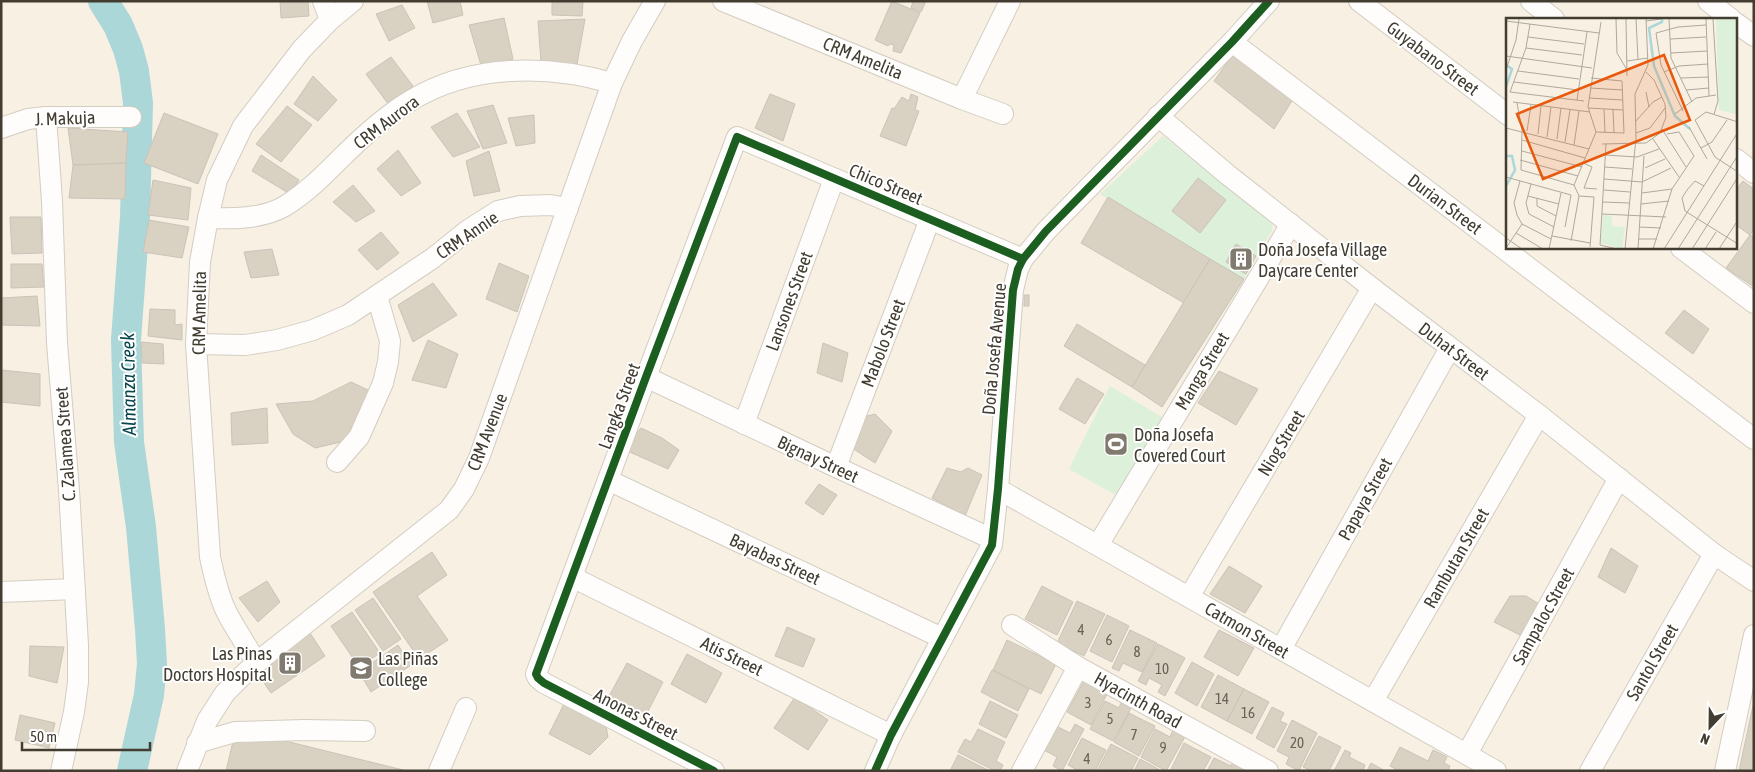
<svg xmlns="http://www.w3.org/2000/svg" width="1755" height="772" font-family="'Asap Condensed',sans-serif">
	<rect width="100%" height="100%" fill="#f7f0e3"/>
	<!-- green -->
	<g fill="#dcf0da">
		<polygon points="1163,136 1273,222 1272,230 1244,279 1100,194"/>
		<polygon points="1110,386 1165,419 1119,497 1069,469"/>
	</g>
	<g fill="none" stroke-linecap="round" stroke-linejoin="round">
		<!-- river -->
		<polyline stroke="#abd7d9" stroke-width="30" points="103,1 118,25 128,49 134,71 138,103 135,217 126,340 129,442 141,527 150,629 152,664 149,695 132,771"/>
	</g>
	<!-- building -->
	<g fill="#d9d1c2" stroke="#cac3b9">
		<polygon points="280,1 308,1 309,16 281,18"/>
		<polygon points="427,1 460,1 463,15 433,23"/>
		<polygon points="552,1 583,1 582,16 552,15"/>
		<polygon points="892,1 920,13 901,53 893,51 894,45 890,44 888,46 875,40"/>
		<polygon points="913,1 926,1 921,12 911,8"/>
		<polygon points="402,5 415,28 389,41 376,14"/>
		<polygon points="504,18 513,59 481,65 469,25"/>
		<polygon points="585,19 577,64 541,62 538,21"/>
		<polygon points="1234,53 1292,101 1274,129 1214,81"/>
		<polygon points="391,57 413,86 389,105 366,74"/>
		<polygon points="313,76 337,100 318,121 294,104"/>
		<polygon points="770,94 795,104 783,141 755,128"/>
		<polygon points="911,94 918,97 915,110 919,111 906,146 880,136 892,108 894,109 902,97 909,101"/>
		<polygon points="493,105 507,143 483,149 467,111"/>
		<polygon points="287,106 312,125 281,162 256,144"/>
		<polygon points="164,113 218,134 198,184 144,163"/>
		<polygon points="457,113 480,147 453,157 431,127"/>
		<polygon points="534,115 535,143 516,146 508,118"/>
		<polygon points="68,128 128,132 126,163 73,165"/>
		<polygon points="398,150 421,183 401,196 377,169"/>
		<polygon points="489,151 500,191 474,196 466,161"/>
		<polygon points="261,155 299,180 290,194 252,171"/>
		<polygon points="126,163 125,199 69,198 73,165"/>
		<polygon points="1198,178 1226,200 1200,233 1172,211"/>
		<polygon points="153,180 191,188 188,220 148,215"/>
		<polygon points="1743,181 1754,189 1754,229 1750,235 1736,225 1736,189"/>
		<polygon points="353,185 375,211 356,222 333,202"/>
		<polygon points="1108,197 1210,259 1184,303 1081,243"/>
		<polygon points="10,217 41,217 42,253 12,254"/>
		<polygon points="149,220 189,227 182,258 143,252"/>
		<polygon points="381,232 399,253 377,270 358,250"/>
		<polygon points="1750,235 1754,237 1754,287 1726,268"/>
		<polygon points="1236,244 1256,256 1246,274 1226,262"/>
		<polygon points="272,249 279,275 251,278 244,252"/>
		<polygon points="1210,259 1244,279 1162,407 1132,387"/>
		<polygon points="499,263 529,276 517,312 486,299"/>
		<polygon points="11,264 42,264 44,287 11,288"/>
		<polygon points="433,283 457,315 413,342 398,305"/>
		<rect x="1024" y="295" width="5" height="11"/>
		<polygon points="37,296 40,326 1,325 1,298"/>
		<polygon points="150,309 175,310 175,325 182,324 182,340 148,336"/>
		<polygon points="1684,310 1709,329 1693,354 1665,333"/>
		<polygon points="1077,324 1145,365 1132,387 1064,346"/>
		<polygon points="428,340 458,354 446,388 412,380"/>
		<polygon points="141,342 163,344 164,364 142,363"/>
		<polygon points="823,343 848,353 842,382 817,373"/>
		<polygon points="1,370 40,374 40,406 1,402"/>
		<polygon points="1219,371 1258,389 1236,425 1198,403"/>
		<polygon points="1077,378 1104,394 1085,424 1059,409"/>
		<polygon points="351,382 370,391 345,441 315,448 293,434 276,404 313,401"/>
		<polygon points="267,408 268,443 232,445 231,413"/>
		<polygon points="875,414 892,431 875,463 849,446 863,417"/>
		<polygon points="641,428 662,438 679,450 668,469 623,449"/>
		<polygon points="947,468 961,472 968,468 982,475 965,516 932,498"/>
		<polygon points="819,484 837,495 823,515 805,503"/>
		<polygon points="1611,548 1638,566 1625,593 1598,577"/>
		<polygon points="432,552 447,575 417,596 448,640 419,659 373,592"/>
		<polygon points="1229,566 1262,586 1245,613 1210,594"/>
		<polygon points="267,581 280,602 258,622 239,598"/>
		<polygon points="1042,586 1073,602 1057,635 1025,619"/>
		<polygon points="1510,596 1526,596 1539,604 1520,635 1494,622"/>
		<polygon points="373,598 401,639 383,651 355,610"/>
		<polygon points="1077,601 1105,614 1084,656 1057,643"/>
		<polygon points="352,612 380,653 359,667 331,626"/>
		<polygon points="1107,615 1129,626 1112,662 1090,651"/>
		<polygon points="787,627 815,639 803,667 775,656"/>
		<polygon points="1130,630 1157,643 1142,672 1123,663 1119,671 1112,668"/>
		<polygon points="1219,630 1254,648 1238,676 1204,657"/>
		<polygon points="310,633 325,656 271,693 255,670"/>
		<polygon points="1007,640 1056,664 1041,694 993,670"/>
		<polygon points="1158,644 1185,658 1165,696 1158,692 1162,685 1149,678 1146,685 1138,681"/>
		<polygon points="398,645 411,665 371,692 359,672"/>
		<polygon points="30,646 64,647 57,683 29,676"/>
		<polygon points="687,654 722,673 706,703 671,684"/>
		<polygon points="1192,662 1214,674 1197,706 1175,693"/>
		<polygon points="627,663 663,682 645,717 608,698"/>
		<polygon points="992,670 1029,689 1018,711 981,692"/>
		<polygon points="1218,675 1244,689 1227,721 1201,707"/>
		<polygon points="1084,681 1108,692 1091,725 1067,712"/>
		<polygon points="1244,689 1269,702 1252,734 1227,721"/>
		<polygon points="795,697 828,720 808,750 774,728"/>
		<polygon points="566,700 605,720 608,737 590,755 549,734"/>
		<polygon points="990,701 1018,715 1006,738 979,724"/>
		<polygon points="1105,701 1119,708 1121,703 1131,708 1113,741 1090,729"/>
		<polygon points="1754,701 1754,771 1739,771"/>
		<polygon points="1272,707 1284,713 1280,721 1287,724 1274,748 1256,738"/>
		<polygon points="1129,713 1155,726 1139,756 1114,742"/>
		<polygon points="20,715 55,723 49,748 15,740"/>
		<polygon points="1292,720 1317,733 1299,771 1286,764 1289,757 1277,751"/>
		<polygon points="1075,724 1084,729 1062,771 1053,766 1057,757 1044,750 1056,726 1070,733"/>
		<polygon points="1174,728 1186,735 1166,771 1141,757 1155,729 1170,737"/>
		<polygon points="978,729 1005,742 996,761 1003,765 1000,771 995,771 958,752 965,739 971,742"/>
		<polygon points="235,733 257,734 403,770 226,771"/>
		<polygon points="1319,736 1341,747 1329,771 1312,771 1303,767"/>
		<polygon points="1082,738 1106,750 1095,771 1079,771 1068,765"/>
		<polygon points="1184,743 1211,757 1203,771 1170,771"/>
		<polygon points="1111,744 1138,758 1131,771 1097,771"/>
		<polygon points="1400,747 1428,761 1433,750 1447,757 1444,763 1450,766 1448,771 1399,771 1390,766"/>
		<polygon points="1345,750 1351,753 1349,757 1365,765 1363,771 1334,771"/>
		<polygon points="958,755 990,771 950,771"/>
		<polygon points="1214,758 1231,766 1234,760 1243,765 1240,771 1207,771"/>
		<polygon points="1140,759 1155,767 1161,771 1134,771"/>
		<polygon points="1371,763 1385,771 1367,771"/>
	</g>
	<g fill="none" stroke-linecap="round" stroke-linejoin="round">
		<!-- minor casing -->
		<g stroke="#d3cdc2" stroke-width="22">
			<g id="minor">
				<polyline points="323,1 330,20"/>
				<polyline points="723,1 962,99 1003,114"/>
				<polyline points="1359,1 1508,115"/>
				<polyline points="1531,1 1554,19"/>
				<polyline points="1708,1 1731,19"/>
				<polyline points="1736,23 1754,36"/>
				<polyline points="1232,42 1754,439"/>
				<polyline points="962,99 1010,1"/>
				<polyline points="1158,116 1228,175 1372,288 1539,415 1714,554 1754,581"/>
				<polyline points="46,117 52,201 57,343 69,490 78,645 78,682 74,712 61,771"/>
				<polyline points="1,128 28,119 46,117 131,117"/>
				<polyline points="1736,159 1754,173"/>
				<path d="M208,218C232,219 263,219 285,206C306,193 323,176 340,159C361,138 385,116 410,101C470,64 547,64 612,83"/>
				<polyline points="1681,248 1754,303"/>
				<polyline points="196,344 245,345 277,340 313,330 348,315 433,258 468,230 498,211 520,206 550,205 568,208"/>
				<polyline points="646,377 836,467 992,539"/>
				<polyline points="744,424 834,179"/>
				<polyline points="337,462 359,437 383,383 388,362 390,341 377,296"/>
				<polyline points="836,467 930,219"/>
				<polyline points="608,480 942,638"/>
				<polyline points="998,489 1496,771"/>
				<polyline points="1098,545 1291,224"/>
				<polyline points="572,577 891,735"/>
				<polyline points="1,592 75,589"/>
				<polyline points="1189,597 1372,288"/>
				<polyline points="1012,625 1078,667 1268,771"/>
				<polyline points="1281,649 1450,348"/>
				<path d="M256,663C247,645 235,629 226,611C218,594 214,576 210,557L196,344L200,262L208,218L217,180L243,126L302,49L330,20L353,1"/>
				<polyline points="1373,701 1539,415"/>
				<polyline points="197,743 235,732 304,730 365,731"/>
				<polyline points="1467,754 1619,478"/>
				<polyline points="187,771 207,721 225,693 241,677 256,663 449,510 464,489 479,458 612,83 632,41 655,1"/>
				<polyline points="439,771 466,708"/>
				<polyline points="714,771 544,683 538,678 536,674 646,377 737,137 1023,259"/>
				<polyline points="875,771 891,735 992,545 998,489 1013,290 1018,269 1023,259 1046,231 1232,42 1269,1"/>
				<polyline points="1022,771 1078,667"/>
				<polyline points="1590,771 1714,554"/>
				<polyline points="1725,771 1754,635"/>
			</g>
		</g>
		<!-- minor -->
		<use href="#minor" stroke="#fefdfb" stroke-width="20"/>
		<!-- cycleway casing -->
		<g stroke="#fff" stroke-width="11">
			<g id="cycleway">
				<polyline points="714,771 544,683 538,678 536,674 646,377 737,137 1023,259"/>
				<polyline points="875,771 891,735 992,545 998,489 1013,290 1018,269 1023,259 1046,231 1232,42 1269,1"/>
			</g>
		</g>
		<!-- cycleway -->
		<use href="#cycleway" stroke="#1b5e20" stroke-width="8"/>
	</g>
	<!-- icons -->
	<defs>
		<g id="building-square" transform="scale(1.25)"><rect x="-9" y="-9" width="18" height="18" rx="4" fill="#817b6f" stroke="#fff"/><path d="M-4-6H4V6H1V3H-1V6H-4ZM-2.5-4.3h1.7v1.8h-1.7ZM.8-4.3h1.7v1.8H.8ZM-2.5-1h1.7V.8h-1.7ZM.8-1h1.7V.8H.8Z" fill="#fff"/></g>
		<g id="stadium-square" transform="scale(1.25)"><rect x="-9" y="-9" width="18" height="18" rx="4" fill="#817b6f" stroke="#fff"/><path d="M0-5a6.5 5 0 1 0 0 10a6.5 5 0 1 0 0-10ZM-3.5-1.8h7v3.6h-7Z" fill="#fff"/></g>
		<g id="university-square" transform="scale(1.25)"><rect x="-9" y="-9" width="18" height="18" rx="4" fill="#817b6f" stroke="#fff"/><path d="M0-5L7-2L0 1L-7-2ZM-4 1L0 2.5L4 1V4Q0 6-4 4Z" fill="#fff"/></g>
	</defs>
	<g fill-rule="evenodd">
		<use href="#building-square" x="1241" y="259"/>
		<use href="#stadium-square" x="1116" y="444"/>
		<use href="#building-square" x="290" y="663"/>
		<use href="#university-square" x="361" y="668"/>
	</g>
	<g text-anchor="middle" dominant-baseline="central" stroke-width="4" stroke-linejoin="round" paint-order="stroke">
		<!-- number labels -->
		<g font-size="15" fill="#686155">
			<text x="1081" y="629">4</text>
			<text x="1109" y="639">6</text>
			<text x="1137" y="651">8</text>
			<text x="1162" y="668">10</text>
			<text x="1222" y="698">14</text>
			<text x="1088" y="702">3</text>
			<text x="1248" y="712">16</text>
			<text x="1110" y="718">5</text>
			<text x="1134" y="734">7</text>
			<text x="1297" y="742">20</text>
			<text x="1163" y="747">9</text>
			<text x="1087" y="758">4</text>
		</g>
		<!-- street labels -->
		<g font-size="18" fill="#423c31" stroke="#fff">
			<text transform="translate(863 58) rotate(22)">CRM Amelita</text>
			<text transform="translate(1433 58) rotate(37)">Guyabano Street</text>
			<text transform="translate(65 118) rotate(-2)">J. Makuja</text>
			<text transform="translate(386 122) rotate(-37)">CRM Aurora</text>
			<text transform="translate(886 184) rotate(23)">Chico Street</text>
			<text transform="translate(1445 204) rotate(37)">Durian Street</text>
			<text transform="translate(467 235) rotate(-34)">CRM Annie</text>
			<text transform="translate(789 301) rotate(-70)">Lansones Street</text>
			<text transform="translate(199 313) rotate(-89)">CRM Amelita</text>
			<text transform="translate(883 343) rotate(-69)">Mabolo Street</text>
			<text transform="translate(994 349) rotate(-85)">Doña Josefa Avenue</text>
			<text transform="translate(1454 351) rotate(37)">Duhat Street</text>
			<text transform="translate(1202 371) rotate(-59)">Manga Street</text>
			<text transform="translate(619 406) rotate(-70)">Langka Street</text>
			<text transform="translate(487 432) rotate(-69)">CRM Avenue</text>
			<text transform="translate(1281 443) rotate(-59)">Niog Street</text>
			<text transform="translate(65 444) rotate(-94)">C. Zalamea Street</text>
			<text transform="translate(818 459) rotate(25)">Bignay Street</text>
			<text transform="translate(1365 499) rotate(-61)">Papaya Street</text>
			<text transform="translate(1456 558) rotate(-60)">Rambutan Street</text>
			<text transform="translate(775 559) rotate(25)">Bayabas Street</text>
			<text transform="translate(1543 616) rotate(-61)">Sampaloc Street</text>
			<text transform="translate(1247 630) rotate(30)">Catmon Street</text>
			<text transform="translate(732 656) rotate(26)">Atis Street</text>
			<text transform="translate(1652 662) rotate(-60)">Santol Street</text>
			<text transform="translate(1138 700) rotate(29)">Hyacinth Road</text>
			<text transform="translate(636 714) rotate(27)">Anonas Street</text>
		</g>
		<!-- poi labels -->
		<g font-size="18" fill="#423c31" stroke="#fff" text-anchor="start">
			<text x="1258" y="249">Doña Josefa Village<tspan x="1258" dy="21">Daycare Center</tspan></text>
			<text x="1134" y="434">Doña Josefa<tspan x="1134" dy="21">Covered Court</tspan></text>
			<text x="272" y="653" text-anchor="end">Las Pinas<tspan x="272" dy="21">Doctors Hospital</tspan></text>
			<text x="378" y="658">Las Piñas<tspan x="378" dy="21">College</tspan></text>
		</g>
		<!-- water labels -->
		<g font-size="19" font-style="italic" fill="#08464d" stroke="#fff">
			<text transform="translate(128 384) rotate(-91)">Almanza Creek</text>
		</g>
	</g>
	<!-- overview -->
	<g transform="translate(1506 18)">
		<rect width="231" height="231" fill="#f7f0e3"/>
		<path d="M210,1H231V96L213,92ZM97,197L106,198V208L119,209L116,231L95,225Z" fill="#dcf0da"/>
		<path fill="none" stroke="#abd7d9" stroke-width="2.5" d="M156,1V4L143,10L148,48L169,98L184,111M0,69L6,51L0,47M0,138H6L9,152L0,168"/>
		<path fill="none" stroke="#afa89c" stroke-width="1" d="M110,1L111,35L121,52M120,1L121,58M130,1L132,42M163,1L165,40L186,84M200,1L203,78M207,1L212,83L208,96M0,3L93,15M140,3L155,1M24,6L20,30L4,74L78,83M22,19L78,26M164,21L200,19M20,30L76,37M165,35L201,33M0,38L86,50M121,43L142,40M0,52L10,22L13,1M12,53L73,61M158,54L173,48L202,46M85,60L116,63L118,115L90,114M175,60L203,59M8,64L72,72M84,70L117,72M180,72L203,70M140,74L143,89M83,80L117,82M71,82L81,14M7,84L84,94M11,85L16,112L15,152L68,167M83,90L117,92M98,91L99,115M107,91L108,115M177,93L155,47L150,15L172,9L200,7M169,96L190,80L210,77M130,103L147,84L156,79M232,104L200,94L189,102L209,139L232,154M183,109L201,141M0,110L83,131M156,111L180,149M21,113L25,87M130,115L144,110L159,90M32,116L35,88M41,119L45,89M51,121L55,90M147,121L173,159M16,122L79,140M59,124L64,92M96,126L140,125L154,115L160,99L159,86L148,62L140,54M100,126L94,227L111,231M68,127L73,93M195,130L206,124L221,102M16,133L76,149M99,137L131,139L153,131M14,142L72,158M77,145L86,149L78,170L91,171M99,149L126,151M139,150L159,141M0,159L65,177L59,209M98,161L136,164L165,150M14,163L8,185L11,197L16,206L45,221M25,166L20,185L23,196L48,209M198,168L189,163L181,172L176,180L179,193L232,226M98,172L124,174M136,175L166,171M22,178L53,186M73,178L88,179L84,229M31,180V188L50,198M97,184L123,185M135,186L163,183M96,196L160,199M133,209L155,210M10,215L37,231M46,218L84,225M0,220L16,231M132,221H151M65,223L73,178L68,167L90,114L82,89L95,4M0,230L16,206M43,231L55,175M119,231L130,120L129,76L142,47L140,1M132,231L138,138M147,231L166,171L188,138L173,114L161,116M158,231L232,114M172,231L232,137M186,231L232,159M199,231L210,214M213,231L232,202"/>
		<path fill="#e8590c" fill-opacity="0.15" stroke="#e8590c" stroke-width="2.5" d="M158,37L184,102L37,161L11,96Z"/>
		<rect width="231" height="231" fill="none" stroke="#423c31" stroke-width="2.5"/>
	</g>
	<!-- border -->
	<rect width="1755" height="772" fill="none" stroke="#423c31" stroke-width="5"/>
	<!-- north arrow -->
	<g transform="translate(1710 727) rotate(202)" stroke="#ffffff" stroke-width="4" paint-order="stroke">
	<path d="M0-4L9 19L0 12L-9 19Z" fill="#423c31"/>
	<text y="-8" font-size="14" font-weight="bold" text-anchor="middle" fill="#423c31">N</text>
	</g>
	<!-- scale -->
	<path d="M22 742v8h128v-8" fill="none" stroke="#423c31" stroke-width="2.5"/>
	<text x="30" y="742" font-size="15" fill="#423c31" stroke="#ffffff" stroke-width="4" paint-order="stroke">50 m</text>
</svg>
